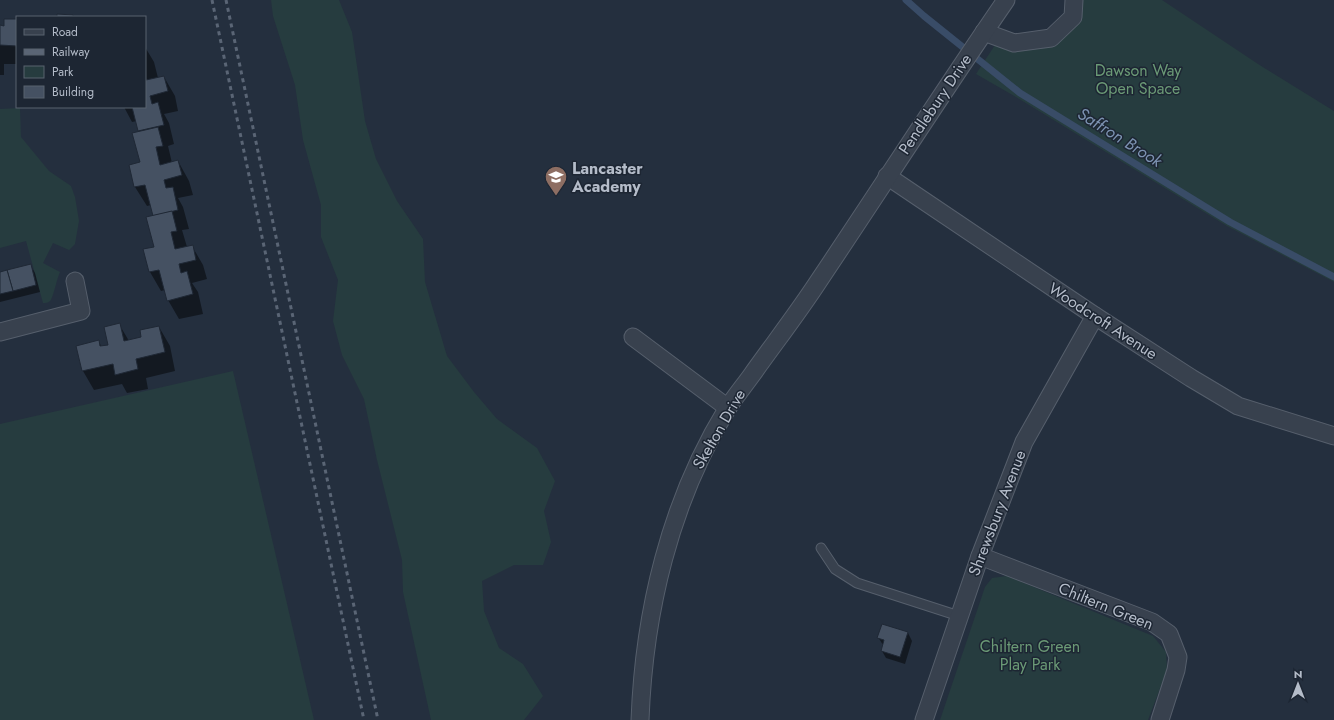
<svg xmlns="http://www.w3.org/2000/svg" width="1334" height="720" font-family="Jost,sans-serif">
	<rect width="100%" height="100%" fill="#242f3e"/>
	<!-- green -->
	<g fill="#263c3f">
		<polygon points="271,0 339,0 352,32 365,121 376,159 397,201 423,239 425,282 447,356 474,392 497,419 537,448 555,481 544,511 551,542 543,565 514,565 482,581 484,611 499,648 523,664 543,696 524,720 431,720 403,592 402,560 377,460 364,399 342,355 333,321 338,280 321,237 321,205 303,140 295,85 273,16"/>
		<polygon points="1077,0 1162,0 1258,64 1334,111 1334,282 1227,226 1016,97 976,74 995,45 1052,39"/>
		<path d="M20,108L21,137L49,171L71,186L75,197L79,221L75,244L69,250L53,243L43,263L60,272C57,278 53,299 50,301C48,303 45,303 43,303L26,241L0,248V109Z"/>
		<polygon points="233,371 314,720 0,720 0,424"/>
		<polygon points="1007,576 1153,636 1166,652 1167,670 1148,720 940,720 985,587 992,578"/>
	</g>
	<!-- shadow -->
	<g fill="#0007">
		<polygon points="17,20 17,64 4,64 4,75 0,75 0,26 5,27"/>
		<polygon points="145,47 154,62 158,78 164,77 175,96 178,111 164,114 169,123 174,144 168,146 172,163 178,161 189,181 193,195 178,198 183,207 189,229 182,230 187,247 192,246 203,265 207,279 192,283 198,292 203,314 179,319 168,300 165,290 161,291 150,272 155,248 154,217 151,205 147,206 135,187 130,166 141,163 139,132 137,121 132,122 124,107 145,107"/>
		<polygon points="31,266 35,273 40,292 0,302 0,273"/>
		<polygon points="119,324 129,341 142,338 159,327 170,346 175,371 146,378 148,389 127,393 122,384 94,390 83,371 77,346 98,341 102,347 110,345"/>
		<polygon points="883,625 908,633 912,641 905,664 886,658 882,651 883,645 878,637"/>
	</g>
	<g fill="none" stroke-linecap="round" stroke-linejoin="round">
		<!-- stream -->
		<polyline stroke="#394c67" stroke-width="7" points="906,0 924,16 1020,93 1230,222 1334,277"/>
	</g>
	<!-- building -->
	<g fill="#455162" stroke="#1f2835">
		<polygon points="57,14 73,15 73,17 57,17"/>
		<polygon points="4,19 17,19 17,46 0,45 0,25 4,26"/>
		<polygon points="145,75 146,80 164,76 168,91 150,96 152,104 158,102 164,125 138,131 132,107 145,107"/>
		<polygon points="158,127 163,146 156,147 160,165 178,160 182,175 164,180 166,188 173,187 178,210 153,216 145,185 134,187 129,165 140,162 132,133"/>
		<polygon points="172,211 177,231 171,232 175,249 193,245 196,260 179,264 181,273 187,271 193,294 167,301 159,270 149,272 143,249 154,247 146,217"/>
		<polygon points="31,264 36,285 13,291 7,270"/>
		<polygon points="7,270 13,291 0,294 0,272"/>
		<polygon points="120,323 124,341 141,337 140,330 159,326 165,352 136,359 138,369 115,375 113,364 82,371 76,346 99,340 100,346 108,345 104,327"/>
		<polygon points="882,624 908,632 900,657 881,651 884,640 877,638"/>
	</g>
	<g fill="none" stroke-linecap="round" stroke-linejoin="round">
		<!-- service casing -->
		<g stroke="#565f6c" stroke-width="11">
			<polyline id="service" points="821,548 835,569 857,583 959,616"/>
		</g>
		<!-- minor casing -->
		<g stroke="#565f6c" stroke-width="19">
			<g id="minor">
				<polyline points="984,32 1014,43 1051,38 1073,17 1074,0"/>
				<polyline points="887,176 1095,316 1191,378 1238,406 1334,436"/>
				<polyline points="0,332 81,311 75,281"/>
				<polyline points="633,337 728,408"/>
				<polyline points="980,556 1152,622 1169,634 1178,657 1176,670 1160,720"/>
				<path d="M640,720C644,612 670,502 727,409C734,398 743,387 751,376C773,345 797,314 818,282C881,188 942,93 1006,0"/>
				<polyline points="924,720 980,556 1024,442 1095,316"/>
			</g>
		</g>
		<!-- service -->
		<use href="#service" stroke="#38414e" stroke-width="9"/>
		<!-- minor -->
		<use href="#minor" stroke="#38414e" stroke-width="17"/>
		<!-- rail -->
		<g stroke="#5a6575" stroke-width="3" stroke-dasharray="4 4" stroke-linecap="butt">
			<polyline points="212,0 364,720"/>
			<polyline points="226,0 378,720"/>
		</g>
	</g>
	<!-- icons -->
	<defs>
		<g id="school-pin" transform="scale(1.15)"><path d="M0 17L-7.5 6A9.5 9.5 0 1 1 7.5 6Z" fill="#8d6e63" stroke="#1d2633"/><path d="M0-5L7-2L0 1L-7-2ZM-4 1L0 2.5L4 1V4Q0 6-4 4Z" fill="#fff"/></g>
	</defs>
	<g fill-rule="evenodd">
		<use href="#school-pin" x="556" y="177"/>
	</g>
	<g text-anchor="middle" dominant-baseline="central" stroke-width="3" stroke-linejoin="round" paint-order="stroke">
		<!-- park labels -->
		<g font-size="16" fill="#6b9a76" stroke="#1d2633">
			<text x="1138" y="70">Dawson Way<tspan x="1138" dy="18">Open Space</tspan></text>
			<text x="1030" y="646">Chiltern Green<tspan x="1030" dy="18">Play Park</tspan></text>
		</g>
		<!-- street labels -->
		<g font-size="16" fill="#b4bcc9" stroke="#1d2633">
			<text transform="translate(935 104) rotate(-56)">Pendlebury Drive</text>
			<text transform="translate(1103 321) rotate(33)">Woodcroft Avenue</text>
			<text transform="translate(719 429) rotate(-60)">Skelton Drive</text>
			<text transform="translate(997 513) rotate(-69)">Shrewsbury Avenue</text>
			<text transform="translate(1106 606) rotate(22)">Chiltern Green</text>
		</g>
		<!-- poi labels -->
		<g font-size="16" font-weight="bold" fill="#b4bcc9" stroke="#1d2633" text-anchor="start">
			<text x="572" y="168">Lancaster<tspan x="572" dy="18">Academy</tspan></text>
		</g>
		<!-- water labels -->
		<g font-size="17" font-style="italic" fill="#7c92b1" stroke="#1d2633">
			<text transform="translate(1120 137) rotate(32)">Saffron Brook</text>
		</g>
	</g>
	<!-- legend -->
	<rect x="16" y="16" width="130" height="92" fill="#1d2633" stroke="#59626f"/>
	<rect x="24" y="29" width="20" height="6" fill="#38414e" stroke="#59626f"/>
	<text x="52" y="36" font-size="12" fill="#b4bcc9">Road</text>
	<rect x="24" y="49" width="20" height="6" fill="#5a6575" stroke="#59626f"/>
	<text x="52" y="56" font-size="12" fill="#b4bcc9">Railway</text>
	<rect x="24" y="66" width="20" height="12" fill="#263c3f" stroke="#59626f"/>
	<text x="52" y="76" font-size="12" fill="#b4bcc9">Park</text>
	<rect x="24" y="86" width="20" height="12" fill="#455162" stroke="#59626f"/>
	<text x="52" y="96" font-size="12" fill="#b4bcc9">Building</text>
	<!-- north arrow -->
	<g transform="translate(1298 684)" stroke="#1d2633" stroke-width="3" paint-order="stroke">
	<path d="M0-3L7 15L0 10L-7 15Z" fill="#b4bcc9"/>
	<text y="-6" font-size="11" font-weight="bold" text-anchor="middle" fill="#b4bcc9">N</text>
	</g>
</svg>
